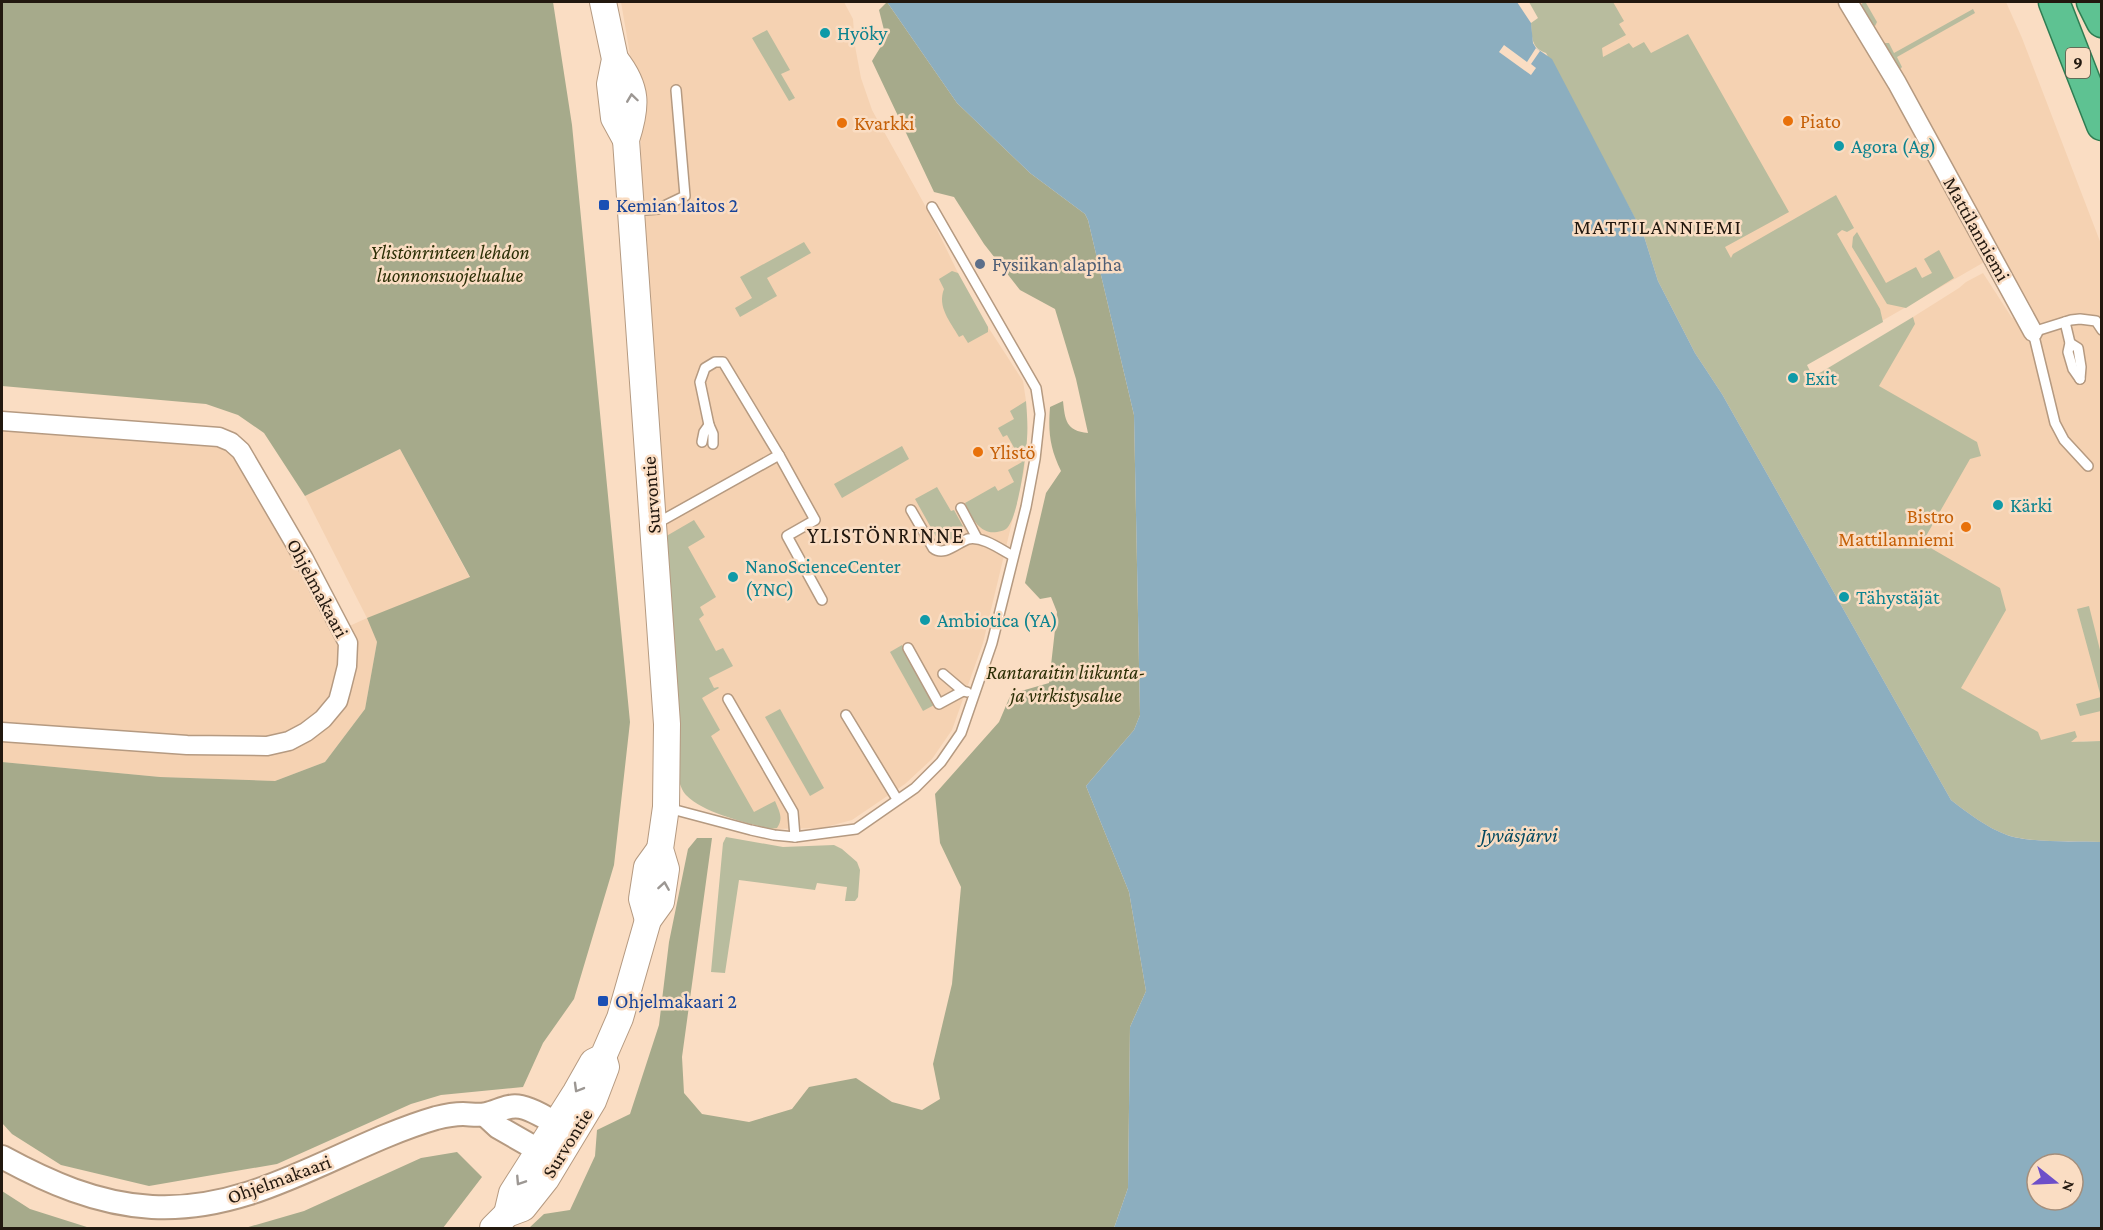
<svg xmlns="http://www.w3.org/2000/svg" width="2103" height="1230" font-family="'Crimson Pro',serif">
	<rect width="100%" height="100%" fill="#faddc3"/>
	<!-- built -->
	<g fill="#f5d2b2">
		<polygon points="621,2 844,2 853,19 855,46 861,78 872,110 927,209 958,273 988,327 1023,381 1026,401 1027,438 1024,472 983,643 952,730 932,759 905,784 852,820 822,828 770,829 729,817 699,804 685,794 641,210 641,145 637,95"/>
		<polygon points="1590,2 2006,2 2022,38 2101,244 2101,741 2084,741 2039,750 1946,700 1869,390 1913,317 1959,288 1966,282 1983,273 2012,318 2031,306 2000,253 1807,364 1731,259 1603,57"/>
		<polygon points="2,430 223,445 232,451 334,633 367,618 305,496 400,449 470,578 368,618 377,642 365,709 325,762 275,781 160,777 2,762"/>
	</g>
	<!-- green -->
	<g fill="#b8bc9e">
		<path d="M1529,2H1613L1624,21L1619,24L1626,35L1602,48L1603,57L1629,43L1633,48L1644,42L1651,53L1688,34L1789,212L1725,247L1731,258L1733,254L1836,195L1854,228L1847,232L1842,230L1837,234L1880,309L1883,322L1807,365L1813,377L1913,317L1915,324L1879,386L1977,442L1981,456L1970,459L1922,543L2000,588L2006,610L1961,688L2038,732L2041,740L2075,731L2077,737L2071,742L2101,741V842C2076,841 2030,843 2007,835C1986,827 1969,814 1951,800L1722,394L1695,353L1658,281L1643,233L1546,53C1531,48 1532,37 1531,23L1538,18Z"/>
		<polygon points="1863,2 1866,3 1877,22 1875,26 1872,25 1861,6"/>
		<polygon points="1973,9 1975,13 1897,57 1902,67 1899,70 1884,43 1889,43 1894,53"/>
		<polygon points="767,30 790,70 781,74 795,98 789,101 752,38"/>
		<polygon points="1857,232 1886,283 1916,267 1922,278 1932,273 1924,259 1939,250 1954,278 1906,308 1887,304 1852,247 1853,237"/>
		<polygon points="804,242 811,253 767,278 777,296 740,317 735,308 752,298 740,277"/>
		<path d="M952,271L958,273L988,327V332L968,343L963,335L959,337C950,321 937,307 944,289L939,279Z"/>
		<path d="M1026,401C1027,414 1028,426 1027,439C1026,455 1018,520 1006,529C1003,531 1000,531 997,532C979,535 971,516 965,503L995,486L998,491L1014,482L1008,470L1022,462L1007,435L1003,437L998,428L1014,419L1010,411Z"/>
		<polygon points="902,446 909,459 842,498 834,484"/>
		<path d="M937,487L951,511L954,510L964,528C961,536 947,543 939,542L915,499Z"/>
		<path d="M694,520L705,537L688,547L716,597L700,607L704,615L699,619L716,651L723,648L733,666L709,678L714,688L718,687L719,688L702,698L720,730L711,736L754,812L775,801C779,811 784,818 777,828L770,829C745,822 705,814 686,795C682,791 680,784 678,778L663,538Z"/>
		<polygon points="2089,606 2101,654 2101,711 2080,716 2076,704 2101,697 2077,609"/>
		<polygon points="902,645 936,704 923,711 890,652"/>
		<polygon points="780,709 824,788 810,796 765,717"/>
		<polygon points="726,837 783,847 834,845 842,849 857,862 860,870 858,897 855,901 845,901 847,887 817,883 815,890 739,880 725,973 711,972 723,843"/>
	</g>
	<!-- forest -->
	<g fill="#a6aa8b">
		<polygon points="2,2 553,2 572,125 630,722 614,865 574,999 543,1043 523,1087 441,1095 411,1104 277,1164 149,1186 61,1165 12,1134 2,1123 2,762 160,777 275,781 325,762 365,709 377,642 367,618 470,577 400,449 305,496 264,433 238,415 206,404 2,386"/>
		<path d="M887,2L957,103L1030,173L1085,214L1088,220L1134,415L1140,715L1134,730L1086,786L1129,892L1146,991L1130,1027L1128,1188L1114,1228H529L544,1214L570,1210L595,1156L597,1130L630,1114L659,1025L669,942L688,849L697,838H712L682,1057L684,1093L702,1114L749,1122L792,1109L809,1087L856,1078L892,1102L922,1110L940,1099L933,1064L952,984L961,887L940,843L935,794L999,722L1011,694L1049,683L1057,612L1051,597L1040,599L1025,583L1046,493L1061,471C1050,448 1048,433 1050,407L1063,401C1065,420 1066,431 1088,433L1076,379L1055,309L1020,290L984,244L954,197L934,192L872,61L886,38L879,10Z"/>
		<polygon points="457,1152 482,1177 443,1228 245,1228 304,1211 421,1158"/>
		<polygon points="2,1191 30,1209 90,1228 2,1228"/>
	</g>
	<!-- water -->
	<path fill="#8caebf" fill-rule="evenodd" d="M887,2H1517L1531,23L1533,43L1536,48L1552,59L1643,233L1658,281L1695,353L1722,394L1951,800C1969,814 1986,827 2007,835C2029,843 2076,841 2101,842V1228H1114L1128,1188L1130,1027L1146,991L1129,892L1086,786L1134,730L1140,715L1134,415L1088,220L1085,214L1030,173L957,103ZM2037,1164H2073V1200H2037Z"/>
	<!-- pier -->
	<polygon fill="#faddc3" points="1504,45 1527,62 1536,48 1540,51 1531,64 1536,68 1531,75 1499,52"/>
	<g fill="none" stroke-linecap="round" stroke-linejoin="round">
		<!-- service casing -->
		<g stroke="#b59a81" stroke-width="12">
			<g id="service">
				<polyline points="633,211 658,209 685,196 676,90"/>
				<polyline points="2065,322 2070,343 2068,352 2073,369 2080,379"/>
				<polyline points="2070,343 2078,348 2081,367 2080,379"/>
				<polyline points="702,442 704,432 709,425 713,434 713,444"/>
				<polyline points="779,455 815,520 787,536 822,600"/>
				<polyline points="2088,466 2064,440 2055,423 2033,332 2071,320 2080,319 2096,321 2102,330"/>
				<polyline points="961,508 977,538"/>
				<path d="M911,510L933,548C944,557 957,543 968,539C983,536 1000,549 1013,556"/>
				<polyline points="655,521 661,521 779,455 723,362 715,362 705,368 700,382 709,425"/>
				<polyline points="908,648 939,704 963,691"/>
				<polyline points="943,674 963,691 967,692"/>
				<polyline points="728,699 793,812 795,837"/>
				<polyline points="846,715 897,799"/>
				<polyline points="668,808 751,830 774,835 795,837 856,829 915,788 941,762 961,733 992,643 1026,507 1035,459 1040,414 1036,388 932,207"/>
			</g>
		</g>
		<!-- minor casing -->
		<g stroke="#b59a81" stroke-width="21">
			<g id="minor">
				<polyline points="1848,2 1897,83 2033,332"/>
				<polyline points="2,421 219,437 231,442 241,451 304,559 348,643 347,666 341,690 338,701 323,719 306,732 289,741 267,746 187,745 2,732"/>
			</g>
		</g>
		<!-- tertiary casing -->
		<g stroke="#b59a81" stroke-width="26">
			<g id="tertiary">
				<polyline points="485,1115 498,1127 554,1159"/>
				<path d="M2,1157C48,1182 97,1204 152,1207C256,1213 340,1146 436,1118C444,1116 454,1114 463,1114C470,1114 479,1116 486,1114C498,1112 507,1104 521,1107C538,1111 554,1123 569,1132"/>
			</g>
		</g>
		<!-- secondary casing -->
		<g stroke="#b59a81" stroke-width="28">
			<g id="secondary">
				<polyline points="603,2 615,59 610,84 614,118 626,140"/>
				<polyline points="648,920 642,899 647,867 660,849"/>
				<path d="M507,1214L512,1193L576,1092L593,1062L603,1057L620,1018L648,920L661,902L666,869L660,849L666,807L667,724L626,140C637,106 638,88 615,59"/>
				<polyline points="493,1228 507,1214 523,1208 546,1179 593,1101 606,1067 604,1060"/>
			</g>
		</g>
		<!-- trunk casing -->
		<g stroke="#2f7d53" stroke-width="33">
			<g id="trunk">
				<polyline points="2054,2 2102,125"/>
				<polyline points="2092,2 2102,22"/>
			</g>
		</g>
		<!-- service -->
		<use href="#service" stroke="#fff" stroke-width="9"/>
		<!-- minor -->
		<use href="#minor" stroke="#fff" stroke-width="18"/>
		<!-- tertiary -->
		<use href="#tertiary" stroke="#fff" stroke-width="22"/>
		<!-- secondary -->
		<use href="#secondary" stroke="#fff" stroke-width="26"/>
		<!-- trunk -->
		<use href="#trunk" stroke="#5ec292" stroke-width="30"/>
	</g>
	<!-- one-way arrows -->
	<defs><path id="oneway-chevron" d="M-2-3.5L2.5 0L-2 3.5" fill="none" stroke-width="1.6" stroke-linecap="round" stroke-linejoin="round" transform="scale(1.5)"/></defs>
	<g stroke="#9c9793">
		<use href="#oneway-chevron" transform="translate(632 98) rotate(-98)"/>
		<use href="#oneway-chevron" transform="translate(664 886) rotate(-81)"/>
		<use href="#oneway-chevron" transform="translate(578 1088) rotate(120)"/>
		<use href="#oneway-chevron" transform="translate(520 1181) rotate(123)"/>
	</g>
	<!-- markers -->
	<g fill="#0f9aa8" stroke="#faddc3" stroke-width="2">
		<circle cx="825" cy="33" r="6"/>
		<circle cx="1839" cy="146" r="6"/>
		<circle cx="1793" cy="378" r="6"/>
		<circle cx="1998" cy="505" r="6"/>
		<circle cx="733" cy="577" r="6"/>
		<circle cx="1844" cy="597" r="6"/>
		<circle cx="925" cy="620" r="6"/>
	</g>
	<g fill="#e8710a" stroke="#faddc3" stroke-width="2">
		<circle cx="1788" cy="121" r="6"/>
		<circle cx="842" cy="123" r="6"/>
		<circle cx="978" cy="452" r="6"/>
		<circle cx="1966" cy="527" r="6"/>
	</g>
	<g fill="#1a4fb4" stroke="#faddc3" stroke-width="2">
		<rect x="598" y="199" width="12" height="12" rx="3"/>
		<rect x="597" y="995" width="12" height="12" rx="3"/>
	</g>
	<circle fill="#5c6f8a" stroke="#faddc3" stroke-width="2" cx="980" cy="264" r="6"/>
	<g text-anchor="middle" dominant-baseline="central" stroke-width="5" stroke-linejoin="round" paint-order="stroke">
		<!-- shield labels -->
		<rect fill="#faddc3" stroke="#635345" stroke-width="1.5" x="2066" y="48" width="24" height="30" rx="4.5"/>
		<g font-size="18" font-weight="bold" fill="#22180f">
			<text x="2078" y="63">9</text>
		</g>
		<!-- culture labels -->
		<g font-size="20" fill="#0d838f" stroke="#faddc3" text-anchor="start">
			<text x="837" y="33">Hyöky</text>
			<text x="1851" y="146">Agora (Ag)</text>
			<text x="1805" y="378">Exit</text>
			<text x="2010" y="505">Kärki</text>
			<text x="745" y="566">NanoScienceCenter<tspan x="745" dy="23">(YNC)</tspan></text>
			<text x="1856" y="597">Tähystäjät</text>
			<text x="937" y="620">Ambiotica (YA)</text>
		</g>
		<!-- food labels -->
		<g font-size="20" fill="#c56008" stroke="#faddc3" text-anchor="start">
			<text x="1800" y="121">Piato</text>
			<text x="854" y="123">Kvarkki</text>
			<text x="990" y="452">Ylistö</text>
			<text x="1954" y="516" text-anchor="end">Bistro<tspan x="1954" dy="23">Mattilanniemi</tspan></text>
		</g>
		<!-- transit labels -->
		<g font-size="20" fill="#164399" stroke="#faddc3" text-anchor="start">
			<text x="616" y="205">Kemian laitos 2</text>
			<text x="615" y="1001">Ohjelmakaari 2</text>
		</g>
		<!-- street labels -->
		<g font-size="20" fill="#22180f" stroke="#faddc3">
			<text transform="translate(1977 229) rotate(61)">Mattilanniemi</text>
			<text transform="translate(651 495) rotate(-94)">Survontie</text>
			<text transform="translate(318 588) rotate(62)">Ohjelmakaari</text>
			<text transform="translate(567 1143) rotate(-58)">Survontie</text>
			<text transform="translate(279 1179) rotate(-20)">Ohjelmakaari</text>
		</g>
		<!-- park labels -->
		<g font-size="20" font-style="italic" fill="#2c2f06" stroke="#faddc3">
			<text x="450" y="252">Ylistönrinteen lehdon<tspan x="450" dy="23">luonnonsuojelualue</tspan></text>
			<text x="1066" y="672">Rantaraitin liikunta-<tspan x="1066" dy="23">ja virkistysalue</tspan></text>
		</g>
		<!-- service labels -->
		<g font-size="20" fill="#4e5e75" stroke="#faddc3" text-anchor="start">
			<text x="992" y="264">Fysiikan alapiha</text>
		</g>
		<!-- neighbourhood labels -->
		<g font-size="21" letter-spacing="1.5" fill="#22180f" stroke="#faddc3">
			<text x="1658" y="227">MATTILANNIEMI</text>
		</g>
		<!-- water labels -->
		<g font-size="21" font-style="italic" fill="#024860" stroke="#faddc3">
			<text x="1519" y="835">Jyväsjärvi</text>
		</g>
		<!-- quarter labels -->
		<g font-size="22" letter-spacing="1.5" fill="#22180f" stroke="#faddc3">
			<text x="886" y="535">YLISTÖNRINNE</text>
		</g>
	</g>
	<!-- border -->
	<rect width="2103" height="1230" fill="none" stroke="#22180f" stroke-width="6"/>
	<!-- north arrow -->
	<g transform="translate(2055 1182) rotate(108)"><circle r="28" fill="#faddc3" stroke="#a48e7b" stroke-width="1.5"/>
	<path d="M0-4.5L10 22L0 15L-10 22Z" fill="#6d4fc9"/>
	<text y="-9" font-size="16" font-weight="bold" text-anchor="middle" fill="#22180f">N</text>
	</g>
</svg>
